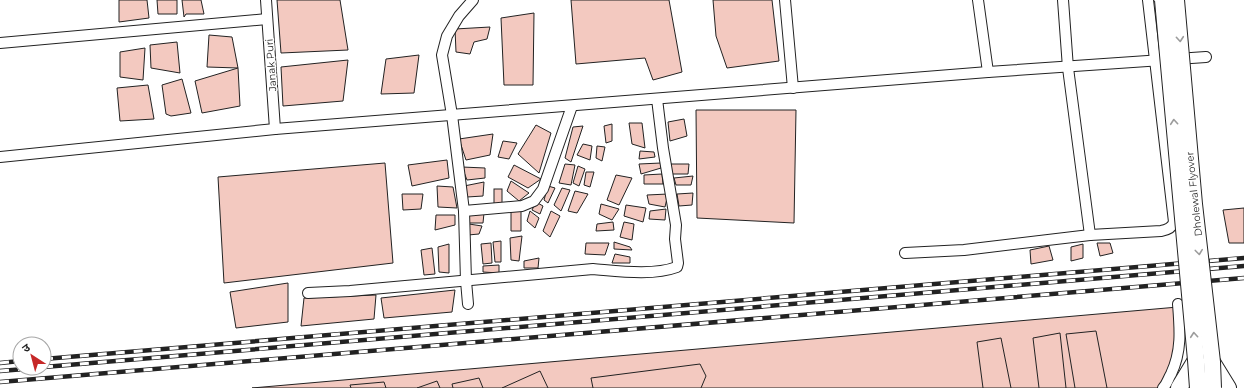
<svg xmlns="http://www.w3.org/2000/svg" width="1244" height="388" font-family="Montserrat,'Noto Sans Devanagari',sans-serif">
	<rect width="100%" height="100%" fill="#fff"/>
	<!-- building -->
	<g fill="#f3c9c0" stroke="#222">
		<polygon points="119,0 147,0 149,18 119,22"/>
		<polygon points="157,0 177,0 177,14 158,14"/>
		<polygon points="182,0 201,0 204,14 186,14 184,17"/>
		<polygon points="277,0 340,0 348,50 281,53"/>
		<polygon points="571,0 669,0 682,72 653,80 645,58 576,64"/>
		<polygon points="713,0 772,0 779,61 727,68 716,36"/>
		<polygon points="534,13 533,85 504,85 501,18"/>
		<polygon points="490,27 487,39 474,42 470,54 456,52 455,29"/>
		<polygon points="209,35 232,37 238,68 207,67"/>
		<polygon points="177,42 180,73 151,68 150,45"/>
		<polygon points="145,48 143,80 120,77 120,52"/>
		<polygon points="419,55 414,93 381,94 386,59"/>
		<polygon points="348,60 343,101 283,106 281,67"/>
		<polygon points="238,68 240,106 202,113 195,81"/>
		<polygon points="182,79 191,113 171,116 166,114 162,85"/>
		<polygon points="148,85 154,119 120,121 117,88"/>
		<polygon points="696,110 796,110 794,223 697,218"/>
		<polygon points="684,119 687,136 670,141 668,122"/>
		<polygon points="629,123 642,123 645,148 632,144"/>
		<polygon points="612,124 612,141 606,143 604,126"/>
		<polygon points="536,125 551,133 539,173 518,154"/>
		<polygon points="583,126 571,162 565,158 573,127"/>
		<polygon points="493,134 490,155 466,160 459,139"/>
		<polygon points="503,141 517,143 509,159 498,157"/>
		<polygon points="583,144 592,146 590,160 577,155"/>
		<polygon points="597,146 605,147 602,161 596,158"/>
		<polygon points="640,151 654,152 655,157 639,159"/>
		<polygon points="447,160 449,178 412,186 408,165"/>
		<polygon points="385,163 393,263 224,283 218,177"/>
		<polygon points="661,163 661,168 641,174 639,164"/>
		<polygon points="565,164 575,165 571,185 559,183"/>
		<polygon points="671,164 689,164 688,174 672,174"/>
		<polygon points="514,165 541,179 528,188 508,177"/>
		<polygon points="578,166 585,169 579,186 573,183"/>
		<polygon points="462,167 485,168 485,178 467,180"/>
		<polygon points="586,172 594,172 590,187 584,185"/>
		<polygon points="662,174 663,184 644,184 644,175"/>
		<polygon points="616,175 632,178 619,205 607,200"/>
		<polygon points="693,176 691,185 676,185 674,178"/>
		<polygon points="511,181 529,193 519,201 507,191"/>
		<polygon points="484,182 483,196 467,197 464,186"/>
		<polygon points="437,186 453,187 457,208 438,207"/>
		<polygon points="548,186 555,188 548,203 544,200"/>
		<polygon points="562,188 570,190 561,211 554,205"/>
		<rect x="494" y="189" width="8" height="15"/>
		<polygon points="575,191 588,194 577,213 568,211"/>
		<polygon points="693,193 692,205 679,206 677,194"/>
		<polygon points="402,194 423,194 421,209 403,210"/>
		<polygon points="668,194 665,207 649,204 647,195"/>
		<polygon points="536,202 543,206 540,214 532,210"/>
		<polygon points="601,204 619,209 612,220 599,214"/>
		<polygon points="626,205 646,208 643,222 624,216"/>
		<polygon points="1244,208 1244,243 1229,243 1223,210"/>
		<polygon points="521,209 521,231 511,231 511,210"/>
		<polygon points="666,209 665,220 649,219 650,211"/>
		<polygon points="530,211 539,218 535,228 527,221"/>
		<polygon points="551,211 560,216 550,237 543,231"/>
		<polygon points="484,213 483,223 467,223 468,215"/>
		<polygon points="436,215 455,215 455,225 435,230"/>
		<polygon points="613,222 614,230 596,231 597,224"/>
		<polygon points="624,222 634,224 632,240 620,237"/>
		<polygon points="469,224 482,226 479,234 468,235"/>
		<polygon points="522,236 519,261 511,260 510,238"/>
		<polygon points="501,241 501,262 495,262 493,242"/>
		<polygon points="614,242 630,247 632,250 614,249"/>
		<polygon points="491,243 492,263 483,264 481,244"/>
		<polygon points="586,243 609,243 605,255 585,254"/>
		<polygon points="1097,243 1110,243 1113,253 1100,256"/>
		<polygon points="449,244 449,273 439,272 438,247"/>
		<polygon points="1083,244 1083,258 1071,261 1071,247"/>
		<polygon points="1049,246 1053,260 1031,264 1030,250"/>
		<polygon points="432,248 435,274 424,275 421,250"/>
		<polygon points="615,254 630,257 630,263 612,263"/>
		<polygon points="539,258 538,268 524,268 524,261"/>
		<polygon points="499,265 499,273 483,272 483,266"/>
		<polygon points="288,283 288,322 236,328 230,292"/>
		<polygon points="455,290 452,312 384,318 381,298"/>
		<polygon points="376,295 374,319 301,326 304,298"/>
		<polygon points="1178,307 1177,367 1160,388 252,388"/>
		<polygon points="1096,331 1107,388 1075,388 1066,334"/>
		<polygon points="1060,333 1066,388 1039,388 1033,338"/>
		<polygon points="1001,338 1011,388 983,388 977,342"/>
		<polygon points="700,364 706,376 701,388 593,388 591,378"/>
		<polygon points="540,371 548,388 502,388"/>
		<polygon points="479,378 483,388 453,388 452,384"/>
		<polygon points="437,381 440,388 417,388"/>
		<polygon points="384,382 386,388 351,388 350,385"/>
	</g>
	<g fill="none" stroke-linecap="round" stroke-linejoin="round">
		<!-- street casing -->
		<g stroke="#222" stroke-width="12">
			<g id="street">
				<polyline points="266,0 275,129"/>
				<polyline points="785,0 793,88"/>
				<polyline points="978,0 988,72"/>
				<path d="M1063,0L1068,68L1090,235L1161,231C1167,230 1172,228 1174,222L1148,0"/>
				<polyline points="0,43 267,19"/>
				<polyline points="0,157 275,129 988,72 1206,57"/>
				<polyline points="464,211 522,206 534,201 543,189 572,106"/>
				<polyline points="905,253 964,250 1090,235"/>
				<path d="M308,293L350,291L593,269C618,271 653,276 677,267L678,263L675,239L676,225L663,148L657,99"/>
				<polyline points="468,304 466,281 464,211 452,115 442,55 447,36 459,16 473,0"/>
				<path d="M1163,388C1167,384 1168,379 1171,374C1182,351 1180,329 1178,304"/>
			</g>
		</g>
		<!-- primary casing -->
		<g stroke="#222" stroke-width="18">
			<g id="primary">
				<polyline points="1212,362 1228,388"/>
				<polyline points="1179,388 1196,360"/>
			</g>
		</g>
		<!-- street -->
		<use href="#street" stroke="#fff" stroke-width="10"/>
		<!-- primary -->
		<use href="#primary" stroke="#fff" stroke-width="16"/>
		<!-- rail casing -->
		<g stroke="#222" stroke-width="4.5">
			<g id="rail">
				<polyline points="44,359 1244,258"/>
				<polyline points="0,363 20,361"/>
				<polyline points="44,367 1244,266"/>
				<polyline points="0,371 37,368"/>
				<polyline points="0,382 1244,278"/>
			</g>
		</g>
		<!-- rail -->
		<use href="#rail" stroke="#fff" stroke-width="3" stroke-dasharray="9" stroke-linecap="butt"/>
		<!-- primary-bridge casing -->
		<g stroke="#222" stroke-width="18" stroke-linecap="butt">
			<g id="primary-bridge">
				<polyline points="1163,0 1196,360 1198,388"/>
				<polyline points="1176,0 1194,204 1212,362 1213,388"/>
			</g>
		</g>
		<!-- primary-bridge -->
		<use href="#primary-bridge" stroke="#fff" stroke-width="16"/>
	</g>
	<!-- one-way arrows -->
	<defs><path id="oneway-chevron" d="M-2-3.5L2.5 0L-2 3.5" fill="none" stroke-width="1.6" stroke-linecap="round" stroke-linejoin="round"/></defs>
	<g stroke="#9c9c9c">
		<use href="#oneway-chevron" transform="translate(1180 39) rotate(85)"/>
		<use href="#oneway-chevron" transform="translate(1174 122) rotate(-95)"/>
		<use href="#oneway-chevron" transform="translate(1199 252) rotate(83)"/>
		<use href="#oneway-chevron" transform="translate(1194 335) rotate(-95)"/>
	</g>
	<g text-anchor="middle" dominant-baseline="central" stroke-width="3" stroke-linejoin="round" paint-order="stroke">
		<!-- street labels -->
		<g font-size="10" fill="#222" stroke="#fff">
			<text transform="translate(271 65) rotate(-94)">Janak Puri</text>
			<text transform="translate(1194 194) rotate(-96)">Dholewal Flyover</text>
		</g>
	</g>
	<!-- north arrow -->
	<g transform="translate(32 356) rotate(324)"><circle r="19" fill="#ffffff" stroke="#a7a7a7"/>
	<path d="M0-3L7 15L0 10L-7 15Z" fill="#c62828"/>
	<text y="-6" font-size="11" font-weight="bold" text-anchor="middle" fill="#222222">उ</text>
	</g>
</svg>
